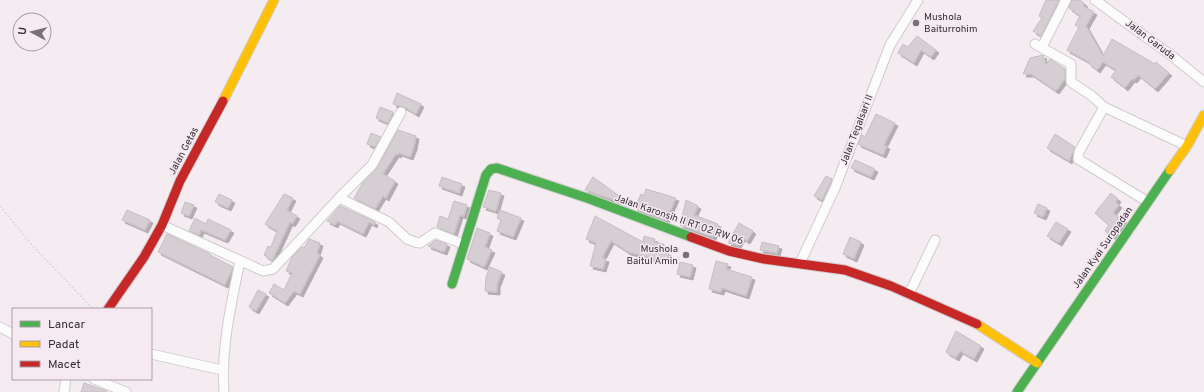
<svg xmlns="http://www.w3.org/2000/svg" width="1204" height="392" font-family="Overpass,sans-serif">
	<defs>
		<filter id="shadow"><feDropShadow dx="3" dy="3" stdDeviation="0" flood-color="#0004"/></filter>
	</defs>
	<rect width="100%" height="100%" fill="#f4ecf1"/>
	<!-- building -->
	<g fill="#d5ced2" stroke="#c5bec2" filter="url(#shadow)">
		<polygon points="1046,0 1059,0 1041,36 1033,31 1042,18 1039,16"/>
		<polygon points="1072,0 1080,0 1085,4 1083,6 1094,12 1086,26 1103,56 1112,39 1155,64 1156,62 1169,73 1155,89 1138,75 1134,80 1132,79 1125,88 1111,77 1116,70 1103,62 1097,70 1088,63 1089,62 1067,50 1079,27 1075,25 1080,16 1069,8"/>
		<polygon points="917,36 936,50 931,57 921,50 914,63 898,53 903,44 908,47"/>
		<polygon points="1043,55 1046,65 1050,59 1065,69 1065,79 1056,91 1031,74 1023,74 1030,58"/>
		<polygon points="397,93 421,104 416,114 404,107 393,104"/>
		<polygon points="380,107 393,112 388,123 376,118"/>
		<polygon points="876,114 895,123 884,145 887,146 883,155 858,144 862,135 865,137"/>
		<polygon points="398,130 416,136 414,147 410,157 399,153 398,155 396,154 383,174 395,181 386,198 383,196 375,209 354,198 364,181 377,168"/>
		<polygon points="371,133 381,137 375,147 367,144"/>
		<polygon points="1055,134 1075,147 1069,161 1047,148"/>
		<polygon points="855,160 875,169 871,177 851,168"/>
		<polygon points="826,176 832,179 822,200 814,196"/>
		<polygon points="442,177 462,184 459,193 439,186"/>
		<polygon points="593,177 622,198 620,202 585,190"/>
		<polygon points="646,189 676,198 666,220 635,208 641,194 644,196"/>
		<polygon points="489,190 501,193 496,211 483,207"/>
		<polygon points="1111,193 1118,199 1116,202 1119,205 1113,213 1124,220 1113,237 1105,231 1109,225 1095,213"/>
		<polygon points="219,194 232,200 228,208 215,202"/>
		<polygon points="284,194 293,198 287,210 297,216 292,224 290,222 272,261 264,255 268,246 271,247 277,231 265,224"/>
		<polygon points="686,200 698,206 694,215 718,224 713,237 680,225"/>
		<polygon points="454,201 467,205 464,216 460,215 454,234 437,227 440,216 448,219"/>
		<polygon points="185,202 194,205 189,216 181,213"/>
		<polygon points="1038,204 1047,208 1043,217 1034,213"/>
		<polygon points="340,206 375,222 374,225 369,222 363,234 337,221 335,225 327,221"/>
		<polygon points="127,210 150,220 145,230 122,220"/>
		<polygon points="500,210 521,218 513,237 497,231 501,220 497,218"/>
		<polygon points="595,216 643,242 644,236 655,239 654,242 664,244 663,252 669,253 667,262 628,252 611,241 602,258 606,259 603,269 590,266 596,243 586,239"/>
		<polygon points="195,218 206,224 208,219 231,230 225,240 201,230 199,235 189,231"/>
		<polygon points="1056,222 1068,229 1059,243 1047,236"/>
		<polygon points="739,223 753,231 747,241 742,238 738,245 728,243"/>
		<polygon points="477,228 490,233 485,247 492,250 484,267 467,259"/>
		<polygon points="167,234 210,254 210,255 233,267 225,285 158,252"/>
		<polygon points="850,237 861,242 854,259 843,254"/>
		<polygon points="309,239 320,243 317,253 320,255 300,294 294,291 285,303 269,293 274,284 284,290 292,273 286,271 292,257 302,247 304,248"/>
		<polygon points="436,240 447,244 444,252 428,246"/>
		<polygon points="762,242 779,246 777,253 760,250"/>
		<polygon points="716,261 728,264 726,269 752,277 746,296 722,288 721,292 709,289"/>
		<polygon points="680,262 693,265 690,277 677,274"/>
		<polygon points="490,267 502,272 497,285 497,292 485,291 486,277"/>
		<polygon points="258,290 266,294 256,311 249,307"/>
		<polygon points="956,331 981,346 974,359 960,351 956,358 946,352"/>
		<polygon points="84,383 107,391 107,392 81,392"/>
	</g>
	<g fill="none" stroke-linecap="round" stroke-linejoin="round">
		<!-- street casing -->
		<g stroke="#d0cbce" stroke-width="11">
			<g id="street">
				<polyline points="1095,0 1172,56 1204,82"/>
				<polyline points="1035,44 1071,64 1071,82 1092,96 1104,107 1187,146"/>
				<polyline points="1042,47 1066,0"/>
				<polyline points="1104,107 1079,152 1078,159 1148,202"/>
				<polyline points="339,198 389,222 407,239 415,242 420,243 435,233 463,244"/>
				<polyline points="162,225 263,271 273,269 339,198 372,165 401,112"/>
				<polyline points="800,263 835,188 890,45 918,0"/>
				<polyline points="909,294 935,240"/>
				<polyline points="0,327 13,334"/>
				<polyline points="151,354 222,370"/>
				<polyline points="94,379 126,392"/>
				<polyline points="64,392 66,379"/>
				<path d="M224,392C221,347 231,305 240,261"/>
			</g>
		</g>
		<!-- fast casing -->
		<g stroke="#d0cbce" stroke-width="11">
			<g id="fast">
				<polyline points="452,284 486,175 491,169 497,168 587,198 691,237"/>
				<polyline points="1017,392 1170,170"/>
			</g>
		</g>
		<!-- slow casing -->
		<g stroke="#d0cbce" stroke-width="11">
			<g id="slow">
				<polyline points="223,101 274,0"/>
				<polyline points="1170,170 1187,146 1204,115"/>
				<polyline points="977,324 1037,363"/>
			</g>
		</g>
		<!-- jam casing -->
		<g stroke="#d0cbce" stroke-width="11">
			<g id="jam">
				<polyline points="691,237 729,251 764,259 845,270 891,286 977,324"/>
				<polyline points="108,309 144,257 162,225 180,181 223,101"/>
			</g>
		</g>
		<!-- path -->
		<polyline stroke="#d9d7d8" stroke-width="1.5" stroke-dasharray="2 2" stroke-linecap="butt" points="0,206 32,245 93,309"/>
		<!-- street -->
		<use href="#street" stroke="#fdfcfd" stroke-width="9"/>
		<!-- fast -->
		<use href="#fast" stroke="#4caf50" stroke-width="9"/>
		<!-- slow -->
		<use href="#slow" stroke="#ffc107" stroke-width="9"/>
		<!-- jam -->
		<use href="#jam" stroke="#c62828" stroke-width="9"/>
	</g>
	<!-- markers -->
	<g fill="#777175" stroke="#f7e9f2" stroke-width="1.5">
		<circle cx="916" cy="23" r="4"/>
		<circle cx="686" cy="255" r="4"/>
	</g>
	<g text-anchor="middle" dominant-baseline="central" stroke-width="3" stroke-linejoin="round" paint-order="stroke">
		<!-- poi labels -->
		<g font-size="10" fill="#342f32" stroke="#f7e9f2" text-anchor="start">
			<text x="924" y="17">Mushola<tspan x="924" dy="12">Baiturrohim</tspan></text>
			<text x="678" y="249" text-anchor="end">Mushola<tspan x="678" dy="12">Baitul Amin</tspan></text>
		</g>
		<!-- street labels -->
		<g font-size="10" fill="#342f32" stroke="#f7e9f2">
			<text transform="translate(1150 40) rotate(37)">Jalan Garuda</text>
			<text transform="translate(857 130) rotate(-69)">Jalan Tegalsari II</text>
			<text transform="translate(184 151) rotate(-62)">Jalan Getas</text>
			<text transform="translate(679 220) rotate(19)">Jalan Karonsih II RT 02 RW 06</text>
			<text transform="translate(1103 248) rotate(-55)">Jalan Kyai Suropadan</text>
		</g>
	</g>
	<!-- legend -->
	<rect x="12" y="308" width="140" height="72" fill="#f7e9f2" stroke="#a99fa5"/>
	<rect x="20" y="321" width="20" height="6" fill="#4caf50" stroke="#a99fa5"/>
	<text x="48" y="328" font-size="12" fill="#342f32">Lancar</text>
	<rect x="20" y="341" width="20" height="6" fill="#ffc107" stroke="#a99fa5"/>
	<text x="48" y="348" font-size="12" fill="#342f32">Padat</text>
	<rect x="20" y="361" width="20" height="6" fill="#c62828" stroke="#a99fa5"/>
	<text x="48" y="368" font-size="12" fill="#342f32">Macet</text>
	<!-- north arrow -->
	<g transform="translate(32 32) rotate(277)"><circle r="19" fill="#f7e9f2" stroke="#a99fa5"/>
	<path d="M0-3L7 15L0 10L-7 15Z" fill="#777175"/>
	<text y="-6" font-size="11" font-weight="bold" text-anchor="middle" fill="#342f32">U</text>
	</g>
</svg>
